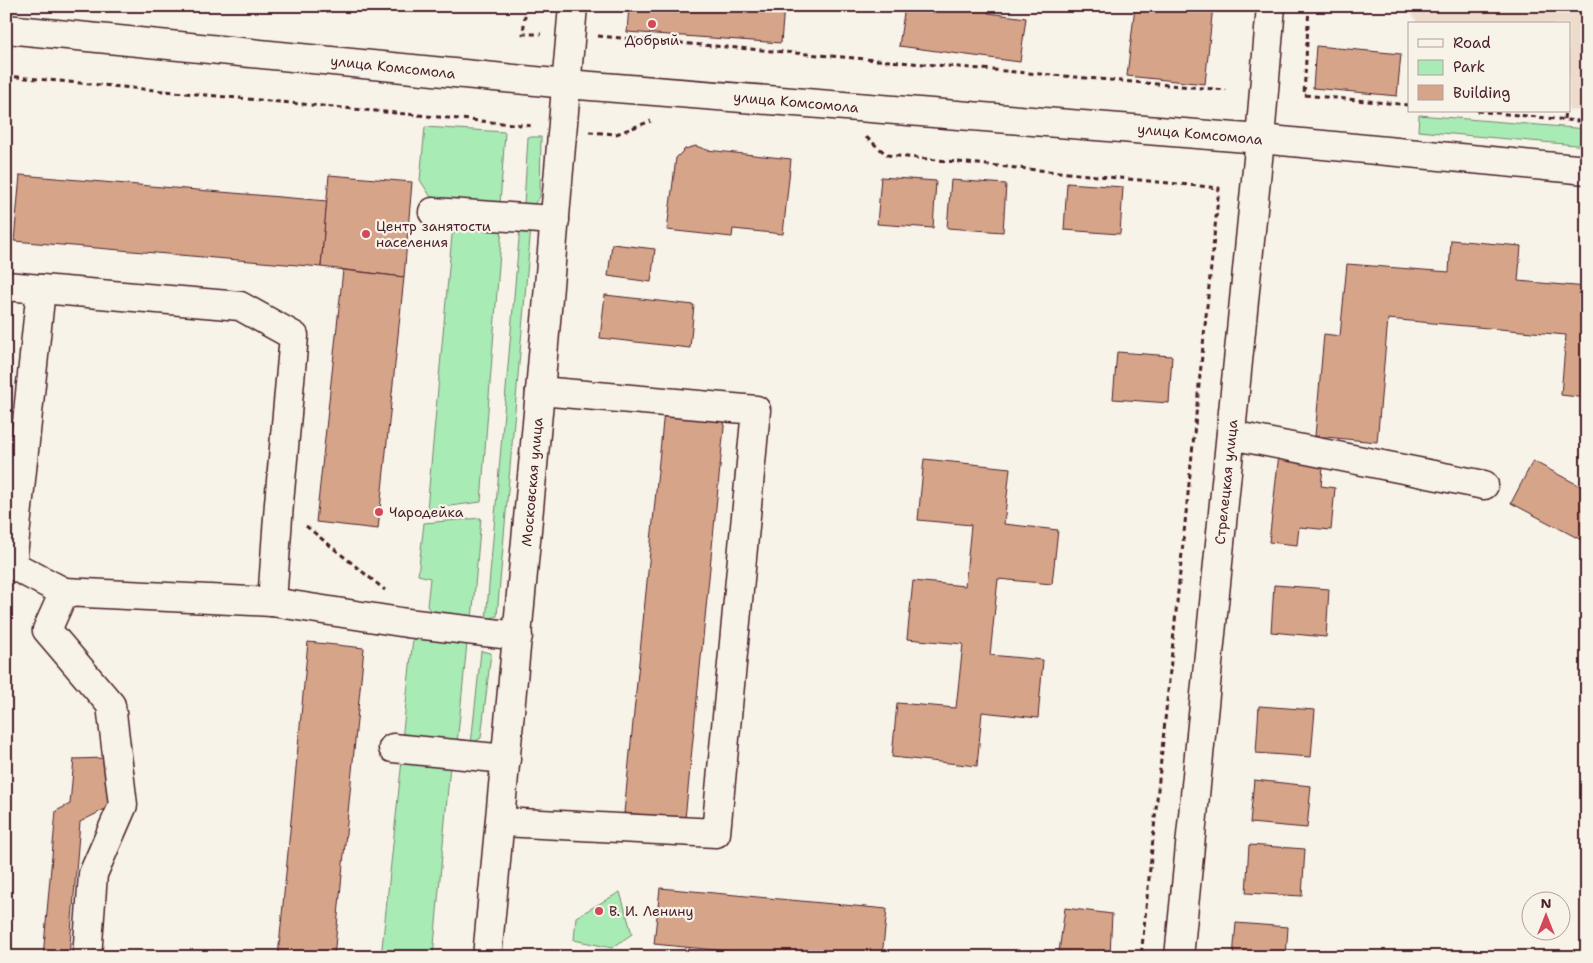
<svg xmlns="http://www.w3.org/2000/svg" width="1593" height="963" font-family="'Shantell Sans',sans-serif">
	<rect width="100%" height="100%" fill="#f7f3e8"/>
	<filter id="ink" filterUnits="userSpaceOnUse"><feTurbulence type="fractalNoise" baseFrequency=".02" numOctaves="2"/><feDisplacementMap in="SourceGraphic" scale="10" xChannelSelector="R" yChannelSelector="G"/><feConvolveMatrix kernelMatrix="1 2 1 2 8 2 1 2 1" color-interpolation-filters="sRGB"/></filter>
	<g filter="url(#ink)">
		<!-- built -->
		<polygon fill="#eddccc" points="1410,6 1587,6 1587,111 1569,110 1569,24 1416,24 1416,21 1409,9"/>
		<!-- green -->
		<g fill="#a8ebb4" stroke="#798570">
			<polygon points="1419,115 1587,129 1587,146 1418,131"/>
			<polygon points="425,127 505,132 500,204 434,202 420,180"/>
			<polygon points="528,137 541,137 540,197 532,206 524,204"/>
			<polygon points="468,223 502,226 481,502 427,509 452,235"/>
			<polygon points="520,227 531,227 497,616 486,620"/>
			<polygon points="481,518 472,620 433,615 427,606 430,578 418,575 424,523"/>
			<polygon points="413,638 467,643 457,744 402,740"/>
			<polygon points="481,651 491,653 481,738 471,744"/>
			<polygon points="402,760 450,765 433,957 381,957"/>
			<polygon points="620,892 632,934 612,948 574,940 576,917"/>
		</g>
		<!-- building -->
		<g fill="#d6a589" stroke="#4a1f2b">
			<polygon points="629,6 784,6 781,43 627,32"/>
			<polygon points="905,6 989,6 988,13 1026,18 1020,62 899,46"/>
			<polygon points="1135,6 1213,6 1205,84 1127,76"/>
			<polygon points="1316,46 1401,54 1397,96 1313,88"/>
			<polygon points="696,146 707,150 791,159 783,234 733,229 732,237 667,230 676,158 685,149"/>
			<polygon points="20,175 327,201 321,267 14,241"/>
			<polygon points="329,175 412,182 404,277 321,267"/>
			<polygon points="881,177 936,181 933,228 877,224"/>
			<polygon points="951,180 1006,184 1003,232 947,228"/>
			<polygon points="1067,183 1123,187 1120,234 1064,230"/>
			<polygon points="1451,240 1521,246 1518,281 1587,287 1587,398 1561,395 1566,335 1388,319 1377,442 1315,436 1324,334 1340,336 1347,264 1449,272"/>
			<polygon points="612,244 655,249 651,282 608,276"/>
			<polygon points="343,270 404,277 378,529 316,522"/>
			<polygon points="605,295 694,305 690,348 600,338"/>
			<polygon points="1117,352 1172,356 1169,403 1113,399"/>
			<polygon points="664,411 725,417 685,819 624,813"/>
			<polygon points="1279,454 1324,459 1321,486 1335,488 1331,530 1299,527 1297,545 1269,542"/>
			<polygon points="924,459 1010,468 1004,524 1058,530 1052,584 998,579 990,655 1043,660 1038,718 982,712 977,766 892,757 897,703 956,708 963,644 907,639 913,581 965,586 971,525 918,520"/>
			<polygon points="1533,461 1582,487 1587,477 1587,543 1511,503"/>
			<polygon points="1274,585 1329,589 1326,637 1271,632"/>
			<polygon points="308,642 364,648 334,957 278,957"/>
			<polygon points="1259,706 1315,710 1311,757 1256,753"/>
			<polygon points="105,758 109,807 80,822 69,957 43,957 56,811 70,804 74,759"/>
			<polygon points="1254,780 1311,786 1307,828 1250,823"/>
			<polygon points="1249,845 1305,849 1302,896 1246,893"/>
			<polygon points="660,888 887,909 882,957 787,957 654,944"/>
			<polygon points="1065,908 1112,914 1110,955 1059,952"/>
			<polygon points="1236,923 1288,927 1286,957 1233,957"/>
		</g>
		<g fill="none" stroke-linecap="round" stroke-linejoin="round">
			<!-- minor casing -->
			<g stroke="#4a1f2b" stroke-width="31">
				<g id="minor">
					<polyline points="6,29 566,84 1260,139 1587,170"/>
					<polyline points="433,212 555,220"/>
					<polyline points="6,286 240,306 294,336 279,503 272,602"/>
					<polyline points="41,289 12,565 64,592"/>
					<polyline points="1231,435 1484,485"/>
					<polyline points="393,748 506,759"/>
					<polyline points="500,822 716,833 756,410 540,391"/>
					<polyline points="87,957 93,874 123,805 111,705 47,630 64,592 272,602 407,623 518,636"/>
					<polyline points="487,957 540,391 573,6"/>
					<polyline points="1179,957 1260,139 1271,6"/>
				</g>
			</g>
			<!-- path -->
			<g stroke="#4a1f2b" stroke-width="3" stroke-dasharray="5 4" stroke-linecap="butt">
				<polyline points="526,6 523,34 541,34"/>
				<polyline points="1309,6 1304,95 1409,105"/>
				<polyline points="598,36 1226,90"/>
				<polyline points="6,76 533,126"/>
				<polyline points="1477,111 1587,122"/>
				<polyline points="1564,119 1565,111"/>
				<polyline points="589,132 616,134 651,121"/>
				<polyline points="866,137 887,155 1219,188 1141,957"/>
				<polyline points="306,526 385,590"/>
			</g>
			<!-- minor -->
			<use href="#minor" stroke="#f7f3e8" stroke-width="28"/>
		</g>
	</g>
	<!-- markers -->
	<g fill="#d1495b" stroke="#f7f3e8" stroke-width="2">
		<circle cx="652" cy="24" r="5"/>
		<circle cx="366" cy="234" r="5"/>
		<circle cx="379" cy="512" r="5"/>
		<circle cx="599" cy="911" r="5"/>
	</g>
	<g text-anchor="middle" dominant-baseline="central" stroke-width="4.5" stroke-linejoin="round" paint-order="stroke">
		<!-- poi labels -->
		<g font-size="14" fill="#4a1f2b" stroke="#f7f3e8" text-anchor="start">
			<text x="652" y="40" text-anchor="middle">Добрый</text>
			<text x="376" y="226">Центр занятости<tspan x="376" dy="16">населения</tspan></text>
			<text x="389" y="512">Чародейка</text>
			<text x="609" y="911">В. И. Ленину</text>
		</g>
		<!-- street labels -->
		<g font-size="14" fill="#4a1f2b" stroke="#f7f3e8">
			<text transform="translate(393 67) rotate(6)">улица Комсомола</text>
			<text transform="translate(796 102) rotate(5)">улица Комсомола</text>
			<text transform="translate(1200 134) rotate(5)">улица Комсомола</text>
			<text transform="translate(532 482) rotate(-85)">Московская улица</text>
			<text transform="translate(1226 482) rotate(-84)">Стрелецкая улица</text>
		</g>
	</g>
	<!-- margin -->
	<rect width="1593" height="963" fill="none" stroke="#f7f3e8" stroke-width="25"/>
	<rect x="12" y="12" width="1568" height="938" fill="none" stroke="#4a1f2b" stroke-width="2" filter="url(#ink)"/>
	<!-- legend -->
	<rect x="1408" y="22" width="162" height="90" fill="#f7f3e8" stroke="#b29e9c"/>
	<rect x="1418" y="39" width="25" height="8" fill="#f7f3e8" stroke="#b29e9c"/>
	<text x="1453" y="48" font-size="15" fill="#4a1f2b">Road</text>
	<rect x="1418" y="60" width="25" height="15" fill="#a8ebb4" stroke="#b29e9c"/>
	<text x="1453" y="72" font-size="15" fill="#4a1f2b">Park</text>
	<rect x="1418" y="85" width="25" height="15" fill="#d6a589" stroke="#b29e9c"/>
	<text x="1453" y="98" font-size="15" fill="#4a1f2b">Building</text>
	<!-- north arrow -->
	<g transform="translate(1546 916)"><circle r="24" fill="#f7f3e8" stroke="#b29e9c"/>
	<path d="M0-4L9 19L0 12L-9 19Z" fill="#d1495b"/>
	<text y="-8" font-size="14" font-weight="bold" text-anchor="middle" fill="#4a1f2b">N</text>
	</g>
</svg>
